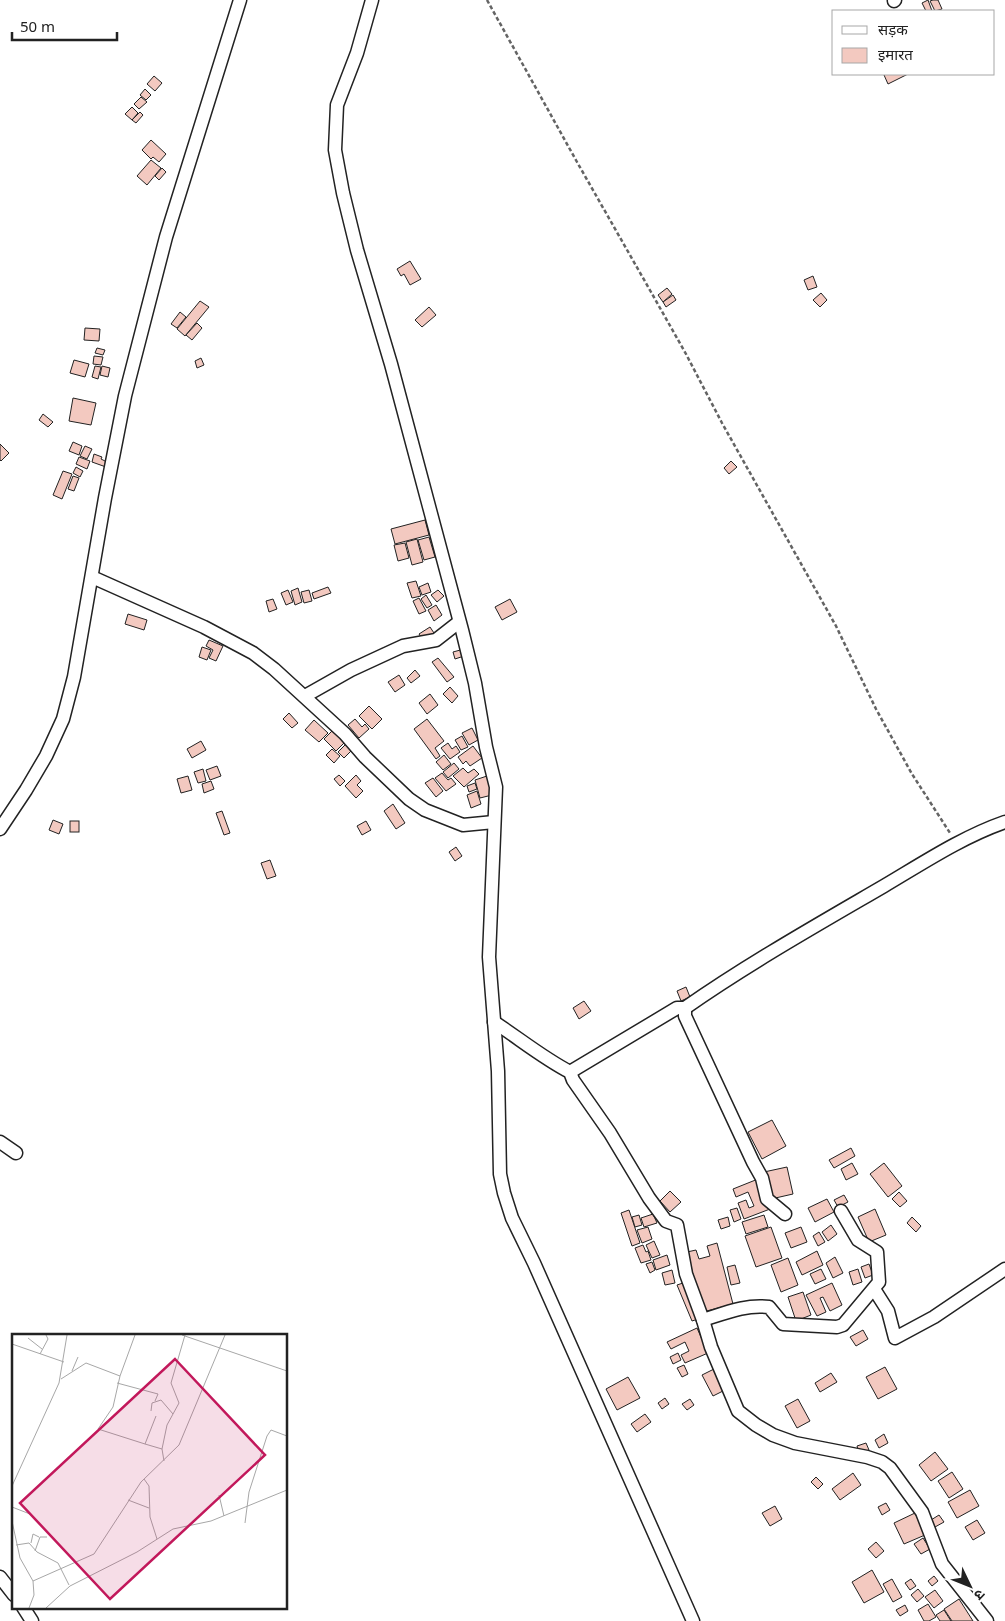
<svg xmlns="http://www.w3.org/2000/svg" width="1005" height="1621" font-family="'Noto Sans','Noto Sans Devanagari',sans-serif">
	<rect width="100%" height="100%" fill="#fff"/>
	<!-- building -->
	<g fill="#f3c9c0" stroke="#222">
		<polygon points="928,0 932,11 926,11 922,3"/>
		<polygon points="933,0 938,0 942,9 935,11 930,1"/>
		<polygon points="887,74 908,74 888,84 884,75"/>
		<polygon points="154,76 162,83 155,91 147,84"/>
		<polygon points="145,89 151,95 146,100 140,95"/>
		<polygon points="141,97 147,102 139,109 134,104"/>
		<polygon points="132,107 138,113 132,120 125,114"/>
		<polygon points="140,112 143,115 136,123 132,120"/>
		<polygon points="151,140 166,154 159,162 153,157 151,159 142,150"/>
		<polygon points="151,160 161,168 147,185 137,176"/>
		<polygon points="162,168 166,172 159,180 155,176"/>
		<polygon points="410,261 421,279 410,285 404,274 401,276 397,269"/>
		<polygon points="813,276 817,287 808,290 804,280"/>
		<polygon points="667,288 672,294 663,302 658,295"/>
		<polygon points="821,293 827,300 820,307 813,300"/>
		<polygon points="673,295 676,300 666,307 663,302"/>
		<polygon points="200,301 209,307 185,336 177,329"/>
		<polygon points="429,307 436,315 422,327 415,320"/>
		<polygon points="180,312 186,317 177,328 171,324"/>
		<polygon points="197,323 202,328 192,340 186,335"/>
		<polygon points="85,328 100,329 99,341 84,340"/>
		<polygon points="97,348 105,350 103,355 95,353"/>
		<polygon points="94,356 103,357 101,365 93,364"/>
		<polygon points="201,358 204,365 197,368 195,361"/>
		<polygon points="74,360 89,364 85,377 70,373"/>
		<polygon points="95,366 101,367 98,379 92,377"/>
		<polygon points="102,366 110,368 108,377 100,375"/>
		<polygon points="73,398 96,403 91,425 69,421"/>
		<polygon points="43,414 53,422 48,427 39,420"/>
		<polygon points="73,442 82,446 79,455 69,451"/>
		<polygon points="0,444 9,453 1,461 0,460"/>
		<polygon points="85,446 92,449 87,459 80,456"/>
		<polygon points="94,454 102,457 101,459 107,462 106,467 92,462"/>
		<polygon points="79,457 90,461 87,469 76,464"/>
		<polygon points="731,461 737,467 729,474 724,468"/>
		<polygon points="76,467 83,471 80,477 73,473"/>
		<polygon points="63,471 72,474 62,499 53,495"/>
		<polygon points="73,476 79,478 74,491 68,489"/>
		<polygon points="425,520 429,535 395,544 391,529"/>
		<polygon points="429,537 435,557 424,560 418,540"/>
		<polygon points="417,539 423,562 412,565 406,542"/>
		<polygon points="405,543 409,558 398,561 394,545"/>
		<polygon points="416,581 421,596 412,598 407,583"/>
		<polygon points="428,583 431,592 422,595 419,587"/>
		<polygon points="328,587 331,593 314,599 312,593"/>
		<polygon points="298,588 302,602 295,605 291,591"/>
		<polygon points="288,590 293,602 286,605 281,593"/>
		<polygon points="309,590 312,601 304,603 301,592"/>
		<polygon points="438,590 444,596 437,602 431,595"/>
		<polygon points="426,595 432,605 427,608 421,599"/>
		<polygon points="419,598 426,611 419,614 413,601"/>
		<polygon points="273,599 277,609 269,612 266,601"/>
		<polygon points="510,599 517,612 502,620 495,607"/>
		<polygon points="436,605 442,615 434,621 428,610"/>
		<polygon points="128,614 147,620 144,630 125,624"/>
		<polygon points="430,627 434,633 423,640 419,634"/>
		<polygon points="209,640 223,646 216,661 209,658 213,650 206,646"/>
		<polygon points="202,647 211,650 207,660 199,657"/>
		<polygon points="464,649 467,655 455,659 453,652"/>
		<polygon points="438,658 454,677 447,682 432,662"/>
		<polygon points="415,670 420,676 411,683 407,678"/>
		<polygon points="399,675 405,685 395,692 388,682"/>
		<polygon points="450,687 458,696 452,703 443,694"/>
		<polygon points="430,694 438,705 427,714 419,703"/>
		<polygon points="369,706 382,719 372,729 359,716"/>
		<polygon points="289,713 298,723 292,728 283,719"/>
		<polygon points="355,719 362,727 365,724 369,729 359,738 348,725"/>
		<polygon points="427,719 444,741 435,748 440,756 436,759 414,729"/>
		<polygon points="314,720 328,733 319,742 305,730"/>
		<polygon points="472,728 478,740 469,745 462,733"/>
		<polygon points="333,730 345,742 336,751 324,739"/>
		<polygon points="462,736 468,747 461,750 455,740"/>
		<polygon points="201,741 206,750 192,758 187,749"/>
		<polygon points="448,743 452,749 456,746 460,752 450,759 441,748"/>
		<polygon points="346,744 352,750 344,758 338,752"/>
		<polygon points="473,746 482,758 470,766 466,761 463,764 458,757"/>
		<polygon points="332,749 340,756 334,763 326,755"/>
		<polygon points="444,755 451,764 443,770 436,762"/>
		<polygon points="454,763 459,769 448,778 443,772"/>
		<polygon points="217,766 221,776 210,780 206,770"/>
		<polygon points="463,768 468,773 474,769 479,774 464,787 453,776"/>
		<polygon points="203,769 206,781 198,783 194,772"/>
		<polygon points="442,773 448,780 451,778 456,784 446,791 435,778"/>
		<polygon points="339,775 345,781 340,786 334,779"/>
		<polygon points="356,775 361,781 357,785 363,791 356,798 345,786"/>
		<polygon points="188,776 192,790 181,793 177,779"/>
		<polygon points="487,776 492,795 480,798 475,780"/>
		<polygon points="433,778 443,791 436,797 425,783"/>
		<polygon points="211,781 214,789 204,793 202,784"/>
		<polygon points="475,783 477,789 469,792 467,786"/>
		<polygon points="477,791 481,804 471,808 467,795"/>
		<polygon points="393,804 405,823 396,829 384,811"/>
		<polygon points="222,811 230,833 224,835 216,813"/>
		<polygon points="53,820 63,824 59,834 49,830"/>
		<rect x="70" y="821" width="9" height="11"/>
		<polygon points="366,821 371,830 362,835 357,826"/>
		<polygon points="456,847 462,856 455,861 449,852"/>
		<polygon points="270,860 276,876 267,879 261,863"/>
		<polygon points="686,987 690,997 681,1001 677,991"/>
		<polygon points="584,1001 591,1011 579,1019 573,1008"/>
		<polygon points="772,1120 786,1146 762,1159 748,1132"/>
		<polygon points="851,1148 855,1156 834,1168 829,1160"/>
		<polygon points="852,1163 858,1174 846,1180 841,1169"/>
		<polygon points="884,1163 902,1186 888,1197 870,1174"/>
		<polygon points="787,1167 793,1194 771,1199 764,1172"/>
		<polygon points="758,1179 770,1209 744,1219 738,1203 746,1200 749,1208 754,1206 748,1192 736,1197 733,1189"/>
		<polygon points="670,1191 681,1202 670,1212 660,1201"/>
		<polygon points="899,1192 907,1201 900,1207 892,1199"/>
		<polygon points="844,1195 848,1202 838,1207 834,1200"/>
		<polygon points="827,1199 834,1212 815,1222 808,1208"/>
		<polygon points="737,1208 741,1219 734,1222 730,1210"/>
		<polygon points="875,1209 886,1235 869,1242 858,1217"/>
		<polygon points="629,1210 640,1243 632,1246 621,1213"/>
		<polygon points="653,1214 657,1223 644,1227 641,1218"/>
		<polygon points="639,1215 642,1225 635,1227 632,1217"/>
		<polygon points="764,1215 768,1227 746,1234 742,1222"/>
		<polygon points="728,1217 730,1226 721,1229 718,1220"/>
		<polygon points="912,1217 921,1226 916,1232 907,1223"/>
		<polygon points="831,1225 837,1234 828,1241 822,1232"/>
		<polygon points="648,1227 652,1239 642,1243 637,1230"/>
		<polygon points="771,1227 782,1258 756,1267 745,1236"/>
		<polygon points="801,1227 807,1242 791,1248 785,1233"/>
		<polygon points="819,1232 825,1242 818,1246 813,1236"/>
		<polygon points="654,1241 660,1255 652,1258 646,1245"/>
		<polygon points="717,1243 733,1304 703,1312 687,1252 696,1250 699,1259 710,1256 707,1246"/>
		<polygon points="643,1245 646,1252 648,1251 651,1260 641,1263 635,1248"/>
		<polygon points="817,1251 823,1265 802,1275 796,1262"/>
		<polygon points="667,1255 670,1265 656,1270 653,1260"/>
		<polygon points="835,1257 843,1273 833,1278 826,1263"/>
		<polygon points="788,1258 798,1285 781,1292 771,1265"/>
		<polygon points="652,1262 655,1270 650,1273 646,1264"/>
		<polygon points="869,1264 873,1275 865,1278 861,1267"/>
		<polygon points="735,1265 740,1283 731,1285 727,1267"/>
		<polygon points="821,1269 826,1279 815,1284 810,1274"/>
		<polygon points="858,1269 862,1282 853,1285 849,1272"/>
		<polygon points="672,1270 675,1283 665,1285 662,1273"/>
		<polygon points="686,1282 701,1318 692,1321 677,1285"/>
		<polygon points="832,1283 842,1305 830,1311 823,1297 820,1298 826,1312 817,1316 806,1295"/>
		<polygon points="803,1292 811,1315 796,1321 788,1297"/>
		<polygon points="697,1328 708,1353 685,1363 681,1355 689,1351 685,1342 671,1349 667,1342"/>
		<polygon points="863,1330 868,1339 856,1346 850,1337"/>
		<polygon points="678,1353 681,1360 673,1364 670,1357"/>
		<polygon points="684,1365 688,1374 682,1377 677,1368"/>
		<polygon points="885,1367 897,1389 878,1399 866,1377"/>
		<polygon points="714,1369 725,1390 713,1396 702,1375"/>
		<polygon points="831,1373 837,1382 820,1392 815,1383"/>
		<polygon points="628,1377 640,1398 617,1410 606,1389"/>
		<polygon points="665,1398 669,1404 662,1409 658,1403"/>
		<polygon points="690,1399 694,1405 687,1410 682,1404"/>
		<polygon points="798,1399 810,1421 797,1428 785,1406"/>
		<polygon points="645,1414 651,1422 637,1432 631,1424"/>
		<polygon points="884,1434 888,1443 879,1448 875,1440"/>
		<polygon points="866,1443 869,1450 859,1453 857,1446"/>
		<polygon points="935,1452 948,1469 931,1481 919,1465"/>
		<polygon points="952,1472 963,1489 949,1498 938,1481"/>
		<polygon points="853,1473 861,1485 840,1500 832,1489"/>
		<polygon points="816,1477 823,1484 818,1489 811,1482"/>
		<polygon points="970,1490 979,1506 957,1518 948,1502"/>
		<polygon points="886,1503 890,1510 882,1515 878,1507"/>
		<polygon points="775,1506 782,1519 770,1526 762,1513"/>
		<polygon points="915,1513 925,1535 904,1544 894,1523"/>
		<polygon points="939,1515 944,1522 935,1527 931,1520"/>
		<polygon points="977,1520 985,1533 973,1540 965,1527"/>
		<polygon points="923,1538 930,1549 921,1554 914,1544"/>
		<polygon points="876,1542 884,1551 876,1558 868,1549"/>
		<polygon points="872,1570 884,1592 864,1603 852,1582"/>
		<polygon points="934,1576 938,1581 932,1586 928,1581"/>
		<polygon points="892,1579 902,1597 893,1602 883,1584"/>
		<polygon points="911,1579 916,1586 910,1590 905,1583"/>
		<polygon points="918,1589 924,1596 917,1602 911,1595"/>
		<polygon points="935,1590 943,1601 934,1608 925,1597"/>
		<polygon points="959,1599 973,1621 952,1621 944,1609"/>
		<polygon points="928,1604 936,1617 929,1621 924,1621 918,1610"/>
		<polygon points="905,1605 908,1611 900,1616 896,1610"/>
		<polygon points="944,1610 951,1621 940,1621 936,1615"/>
	</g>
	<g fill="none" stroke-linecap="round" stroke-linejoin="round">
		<!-- minor casing -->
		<g stroke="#222" stroke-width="15">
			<g id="minor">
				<polyline points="372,0 357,53 337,105 335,150 343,193 357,250 391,364 462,630 475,683 486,747 496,787 489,957 498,1071 500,1174 504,1193 512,1218 534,1263 693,1621"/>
				<polyline points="894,1 895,0"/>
				<polyline points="92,577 204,627 253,653 274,669 345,734 365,757 409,799 425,810 463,825 494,822"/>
				<polyline points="305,696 351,670 403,646 436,640 459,622"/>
				<polyline points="0,829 26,790 46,756 63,719 74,677 105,498 125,396 166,237 240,0"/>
				<path d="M685,1008C748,964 817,925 884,886C923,863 962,837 1005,822"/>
				<path d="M494,1022C520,1039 543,1058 570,1072L573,1080L610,1133L649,1198L666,1221L677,1225L686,1274L703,1320L711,1347L738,1411L756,1425L773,1435L795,1443L867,1457L882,1462L890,1468L922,1512L942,1564L987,1621"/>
				<polyline points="570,1072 677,1008 685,1008 685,1016 753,1162 762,1178 767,1199 785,1214"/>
				<polyline points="0,1142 16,1153"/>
				<polyline points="874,1289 888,1311 895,1338 934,1317 1005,1269"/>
				<path d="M703,1320C725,1313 746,1304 769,1307L783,1324L837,1327L843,1325L879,1282L877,1252L858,1240L841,1211"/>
				<polyline points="0,1577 14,1595"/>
				<polyline points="23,1607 32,1621"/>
			</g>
		</g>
		<!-- path -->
		<polyline stroke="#646464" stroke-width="2.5" stroke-dasharray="4 2.5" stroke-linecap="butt" points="487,0 577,162 651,292 686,354 722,423 836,626 876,709 912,774 950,833"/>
		<!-- minor -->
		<use href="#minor" stroke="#fff" stroke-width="12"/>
	</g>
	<!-- overview -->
	<g transform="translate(12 1334)">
		<rect width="275" height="275" fill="#fff"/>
		<path fill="none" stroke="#a7a7a7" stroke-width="1" d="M170,1L275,37M16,4L30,15M0,10L52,28M28,20L36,5L34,1M60,37L66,23M108,42L101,73L86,95L133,110M49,45L74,29L108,42L123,1M105,49L146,60L143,67M139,77L140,69L149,66L161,80M144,82L133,110L150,115M152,127L150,115L155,91L167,69L159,49L173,1M132,145L137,152L138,183L145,205M0,152L47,49L55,1M207,161L212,182M116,166L137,174M0,173L18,180M0,187L8,224L21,247L22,261L17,274M233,189L237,158L255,102L259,96L275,102M19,209L21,200L27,203M4,211L17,209L25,218L46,229L57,251M23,217L28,203H35M21,247L82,220L129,148L167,111L213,1M34,274L58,252L125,218L161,195L199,187L275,156"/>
		<path fill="#c2185b" fill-opacity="0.15" stroke="#c2185b" stroke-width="2.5" d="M163,25L253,121L98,265L8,169Z"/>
		<rect width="275" height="275" fill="none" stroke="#222" stroke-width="2.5"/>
	</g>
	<!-- legend -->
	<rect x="832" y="10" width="162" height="65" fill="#ffffff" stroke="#a7a7a7"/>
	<rect x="842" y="26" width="25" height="8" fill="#ffffff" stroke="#a7a7a7"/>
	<text x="878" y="35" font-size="15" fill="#222222">सड़क</text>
	<rect x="842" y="48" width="25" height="15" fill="#f3c9c0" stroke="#a7a7a7"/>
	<text x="878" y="60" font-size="15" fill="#222222">इमारत</text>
	<!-- north arrow -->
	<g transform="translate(970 1586) rotate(133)" stroke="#ffffff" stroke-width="4" paint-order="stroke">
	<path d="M0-4L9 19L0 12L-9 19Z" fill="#222222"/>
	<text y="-8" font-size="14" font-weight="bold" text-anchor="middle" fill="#222222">उ</text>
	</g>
	<!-- scale -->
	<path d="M12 32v8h105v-8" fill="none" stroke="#222222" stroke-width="2.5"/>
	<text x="20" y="32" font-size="15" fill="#222222" stroke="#ffffff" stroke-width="4" paint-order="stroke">50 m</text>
</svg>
